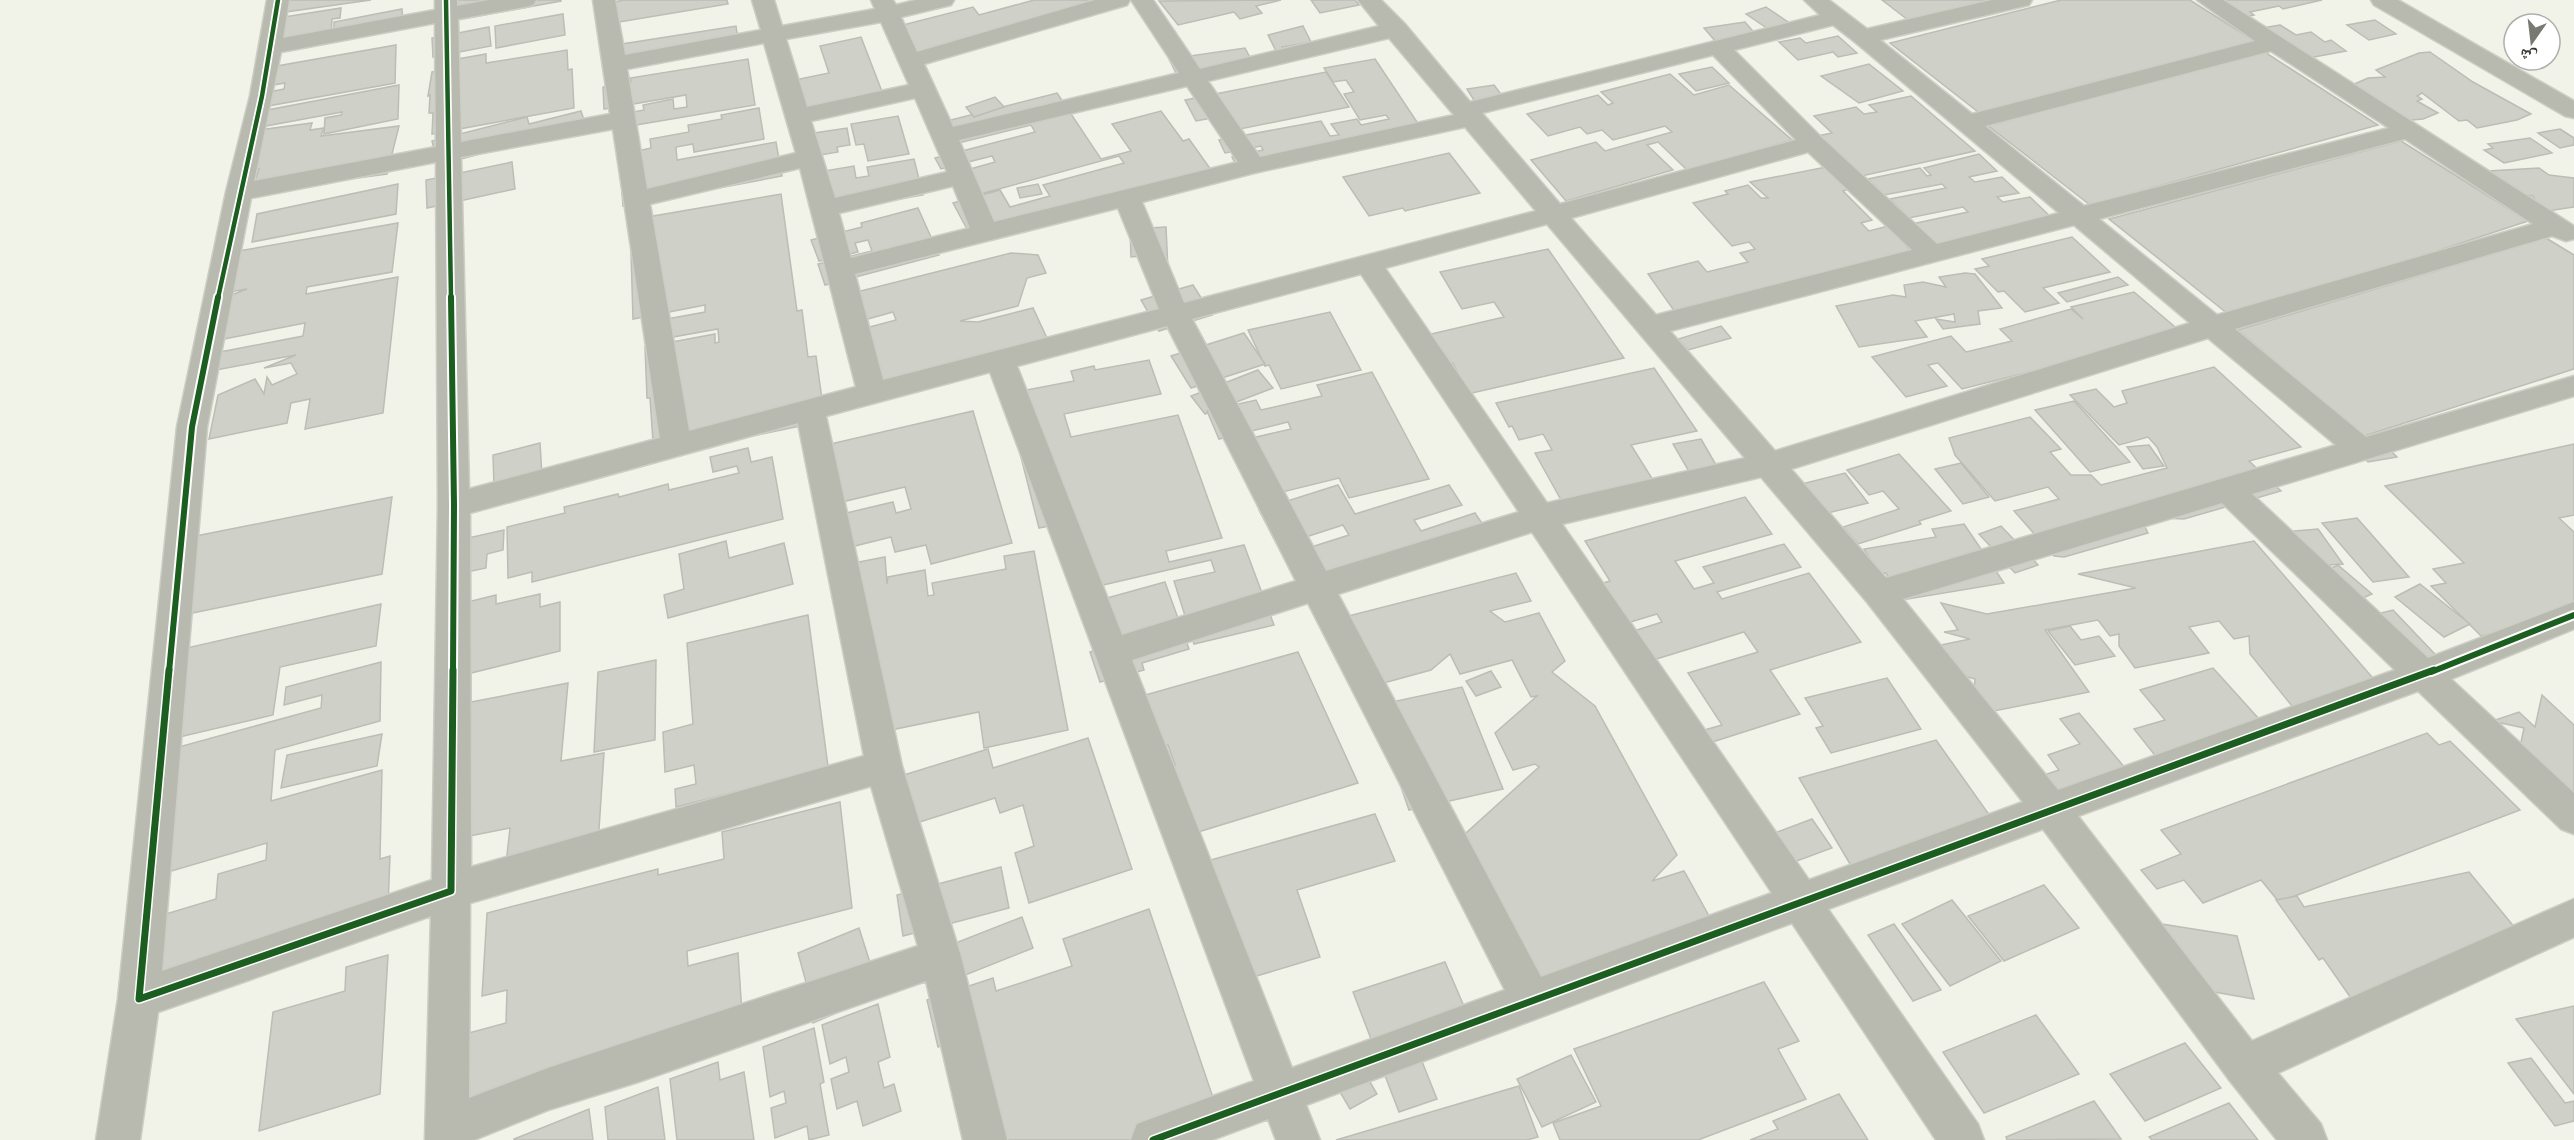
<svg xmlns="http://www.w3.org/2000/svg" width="2574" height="1140" font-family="'IBM Plex Serif','Noto Naskh Arabic',serif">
	<rect width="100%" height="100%" fill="#f2f3e8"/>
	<!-- building -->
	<g fill="#cfd0c8" stroke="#bcbdb5" stroke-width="1.5">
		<polygon points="275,0 371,0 271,14"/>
		<polygon points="435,0 561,0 561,1 435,24"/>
		<polygon points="624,0 727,0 728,4 601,25 614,2"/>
		<polygon points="1034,0 1109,0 909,66 899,26 973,7 979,15"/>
		<polygon points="1281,0 1256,6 1262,13 1240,19 1234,12 1178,25 1159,1"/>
		<polygon points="1311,0 1355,0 1359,5 1320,13"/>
		<polygon points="1882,0 1990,0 1908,20"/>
		<polygon points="2061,0 2190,0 2256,42 1982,115 1890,43"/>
		<polygon points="2222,0 2322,0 2283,9 2279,6 2250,12 2254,15 2244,17"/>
		<polygon points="1766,7 1791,24 1771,31 1746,14"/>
		<polygon points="341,8 340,18 332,19 331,37 280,46 271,19"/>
		<polygon points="402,9 403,27 334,41 334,22"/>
		<polygon points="563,14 565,35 496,48 495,26"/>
		<polygon points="2375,20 2396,34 2369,40 2347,25"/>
		<polygon points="1745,22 1757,36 1716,42 1704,28"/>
		<polygon points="2280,25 2296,35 2311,32 2325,42 2331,40 2346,51 2298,60 2250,30"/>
		<polygon points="736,26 739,47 604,69 603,47"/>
		<polygon points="1303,26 1311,42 1282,47 1285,52 1277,53 1268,35"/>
		<polygon points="489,27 491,46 433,57 432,38"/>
		<polygon points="1838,36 1857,53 1838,57 1833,52 1798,60 1779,42 1800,38 1806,43"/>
		<polygon points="861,37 886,102 796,121 785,82 829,73 820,46"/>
		<polygon points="396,45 395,83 257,108 259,94 284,89 285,83 257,88 260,69"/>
		<polygon points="1245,48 1254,65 1179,79 1169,59"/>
		<polygon points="2260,49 2378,125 2090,205 1986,124"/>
		<polygon points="567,50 568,70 572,69 574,108 432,134 433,113 429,113 430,95 428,96 432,72 451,69 452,60 486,54 486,63"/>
		<polygon points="2430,52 2473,82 2531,114 2517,120 2477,128 2467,120 2459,121 2422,93 2417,96 2422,99 2417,101 2438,113 2423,119 2401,121 2350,86 2368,78 2385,77 2376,70 2419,53"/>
		<polygon points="748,59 755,105 618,128 618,115 644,110 643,105 673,99 674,109 687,107 686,95 604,109 603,87 631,82 630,78"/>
		<polygon points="1375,59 1423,131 1239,171 1232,157 1263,150 1261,146 1225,153 1219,140 1321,121 1330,136 1339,135 1331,124 1357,119 1361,125 1389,119 1386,115 1360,120 1344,94 1354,92 1346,80 1333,82 1324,68"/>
		<polygon points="1869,64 1903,91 1859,103 1821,76"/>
		<polygon points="1712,67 1729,83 1696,91 1679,74"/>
		<polygon points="1326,72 1349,107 1220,133 1212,118 1196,121 1185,100"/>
		<polygon points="1670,74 1694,95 1729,85 1792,140 1687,170 1658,142 1647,145 1673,170 1566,201 1531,160 1596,142 1605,151 1672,132 1665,126 1613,140 1602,130 1587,134 1580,127 1548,136 1527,114 1598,95 1608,105 1613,103 1601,92"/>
		<polygon points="399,85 398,119 324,134 325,118 341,115 342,112 255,128 257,112"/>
		<polygon points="1494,85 1503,97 1475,102 1467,89"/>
		<polygon points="1057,93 1101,159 1131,151 1112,124 1161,111 1183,141 1189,139 1214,174 973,240 953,203 1000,190 1010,207 1050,196 1043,185 1124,163 1119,156 962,199 949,175 995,162 992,156 941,169 935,158 1035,132 1031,125 947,146 935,124"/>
		<polygon points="1911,96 1975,151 1857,177 1817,136 1832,133 1814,116 1856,107 1864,114 1877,112 1869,105"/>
		<polygon points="995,97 1004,107 974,117 966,107"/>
		<polygon points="759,108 764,139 694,152 693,144 676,147 677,160 776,142 782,176 623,206 620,164 638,151 651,148 650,139 689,132 688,125 722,119 721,115"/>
		<polygon points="581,111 586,126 438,165 432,141 527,117 529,124"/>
		<polygon points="898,116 909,154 868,161 864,144 856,145 851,124"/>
		<polygon points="312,123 310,130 324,128 321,136 399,126 387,174 251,192 259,169 253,169 259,130"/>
		<polygon points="847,128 850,145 837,147 838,152 804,158 801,135"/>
		<polygon points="2560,129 2574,138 2574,145 2560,148 2538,133"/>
		<polygon points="2530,138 2552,153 2504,163 2484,150 2493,148 2488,144"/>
		<polygon points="2401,141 2528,221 2233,318 2109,219"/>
		<polygon points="1449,153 1480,193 1405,211 1403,208 1369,216 1343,177"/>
		<polygon points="1979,154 1997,171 1969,177 1975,182 2002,177 2019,193 1997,197 2003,202 2030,197 2054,220 1933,246 1912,224 1968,212 1963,207 1909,218 1890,199 1946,188 1942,184 1884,195 1868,179 1920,168 1927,176 1931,175 1924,168"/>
		<polygon points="914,159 923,195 824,212 818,172 854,166 856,178 869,176 867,167"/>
		<polygon points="512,162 515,189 427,208 426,180"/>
		<polygon points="1826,167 1849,189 1843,191 1872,220 1861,223 1869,231 1888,226 1912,252 1675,312 1648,274 1698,261 1707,272 1748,262 1740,253 1755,249 1749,242 1732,246 1693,203 1728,194 1725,191 1748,185 1761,198 1768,198 1750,182"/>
		<polygon points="2539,168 2549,175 2574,178 2574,207 2541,212 2533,196 2500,192 2489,171"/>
		<polygon points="398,184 396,214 252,242 257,214"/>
		<polygon points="1038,184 1042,194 1020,198 1017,188"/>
		<polygon points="781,194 797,311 802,310 808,357 816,356 825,421 654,456 650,398 647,398 645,347 715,334 715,343 719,342 718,329 645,342 644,323 705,312 705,305 633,319 630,220"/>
		<polygon points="918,208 939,255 825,285 818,264 872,251 868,240 855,243 858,252 819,261 811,240 862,227 861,223"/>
		<polygon points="398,223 392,272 307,287 306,294 398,277 383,413 305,429 310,399 291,403 287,423 209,439 218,395 255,379 264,394 267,377 272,385 297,374 291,363 264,368 296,355 205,372 210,354 303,336 305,323 219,340 229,296 247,289 223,293 233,252"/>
		<polygon points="1166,227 1168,270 1152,255 1131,257 1130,229"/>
		<polygon points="2072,237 2110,272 2043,288 2059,303 2025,312 2004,291 1998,292 1975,269 1989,266 1982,259"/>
		<polygon points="2546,238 2574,255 2574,369 2364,436 2238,330"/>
		<polygon points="1548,249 1624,358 1468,394 1453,363 1444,365 1427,335 1504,317 1494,302 1462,309 1440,272"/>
		<polygon points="1011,253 1038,255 1046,273 1027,278 1018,306 960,321 978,322 1033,308 1053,351 866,401 847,333 896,320 893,312 868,319 838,316 834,303 860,297 845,295"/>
		<polygon points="1965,273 1975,274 2002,308 1978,311 1980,324 1943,329 1936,319 1955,322 1954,314 1915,321 1927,337 1859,347 1836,306 1893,295 1906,297 1904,285 1923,282 1946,287 1939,277"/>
		<polygon points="2118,277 2128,285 2067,302 2058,293"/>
		<polygon points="1193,285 1212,315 1159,331 1141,300"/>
		<polygon points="2134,292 2182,333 1962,389 1938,363 1928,365 1947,386 1906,397 1872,357 1951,336 1966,352 2012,341 2000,329 2071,309 2083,319 2071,307"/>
		<polygon points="1330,312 1361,370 1281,389 1269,365 1265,366 1248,330"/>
		<polygon points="1721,326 1731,338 1688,350 1678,339"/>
		<polygon points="1244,333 1265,364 1191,388 1171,356"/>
		<polygon points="1149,360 1161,394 1064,414 1071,437 1178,415 1222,538 1166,551 1169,562 1244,545 1274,625 1194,644 1174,581 1215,572 1211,560 1090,588 1076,520 1039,528 1005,394 1074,381 1071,371 1094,366 1095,370"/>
		<polygon points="2214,367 2301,447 2249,461 2281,491 2184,519 2140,517 2148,533 2064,557 2054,556 2014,511 2059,499 2048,487 1995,501 1955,455 1949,438 2030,417 2061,449 2050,452 2071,475 2091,475 2101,485 2167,468 2157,447 2148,437 2119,445 2070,395 2096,389 2114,407 2127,403 2122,391"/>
		<polygon points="1654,368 1697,431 1631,445 1653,480 1561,500 1535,453 1552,450 1543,434 1519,440 1512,426 1509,427 1496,403"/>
		<polygon points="1258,370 1273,388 1205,414 1191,396"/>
		<polygon points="1372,372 1429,479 1349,498 1339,478 1254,499 1230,443 1291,429 1288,422 1219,439 1207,411 1256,400 1261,410 1322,396 1317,385"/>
		<polygon points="2074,401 2130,462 2090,472 2035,410"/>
		<polygon points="973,411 1012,543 931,564 926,545 895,552 891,537 831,552 825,518 893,502 896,513 911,509 905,487 825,506 813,448"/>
		<polygon points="1701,439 1719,470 1691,475 1673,444"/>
		<polygon points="2380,440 2397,457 2368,462 2351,445"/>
		<polygon points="540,443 542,475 494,487 493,455"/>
		<polygon points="2574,444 2574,515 2559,518 2574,532 2574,613 2481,636 2431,586 2446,583 2433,569 2464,563 2385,486"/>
		<polygon points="2149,445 2164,466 2143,469 2127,447"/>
		<polygon points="748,448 751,462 772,457 783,519 532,582 532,572 508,578 507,527 565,513 564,507 618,494 619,497 668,484 669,490 739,473 737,466 713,472 710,457"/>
		<polygon points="1899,454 1951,511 1919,521 1921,524 1858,544 1843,527 1899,509 1883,491 1869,495 1847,470"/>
		<polygon points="1961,463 1989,497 1963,504 1935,469"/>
		<polygon points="1845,473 1868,503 1820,515 1798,485"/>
		<polygon points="1338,485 1355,514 1449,485 1462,505 1414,520 1421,531 1475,513 1492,538 1312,589 1292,572 1283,556 1349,535 1343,525 1278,546 1259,510"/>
		<polygon points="392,497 382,574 178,616 196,536"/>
		<polygon points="1745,497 1772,534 1675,561 1694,589 1714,583 1703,567 1784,544 1801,567 1717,592 1722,599 1809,573 1861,642 1770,670 1800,714 1709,743 1701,731 1722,725 1688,673 1758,652 1744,632 1653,660 1634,631 1662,622 1657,614 1627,623 1603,583 1610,581 1585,541"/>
		<polygon points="2357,518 2409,577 2373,582 2322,523"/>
		<polygon points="1964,524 2004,583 1902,600 1886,573 1879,574 1864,549 1936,537 1932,529"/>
		<polygon points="2001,526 2038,565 2015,573 1979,534"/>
		<polygon points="2318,529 2343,564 2296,567 2271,533"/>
		<polygon points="504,530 503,550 487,554 486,568 439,578 441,544"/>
		<polygon points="726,541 729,558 784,543 793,584 668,618 664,595 684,589 679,554"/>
		<polygon points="2254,541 2385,692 2296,711 2250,654 2249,636 2234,639 2219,621 2189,627 2209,653 2135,668 2119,646 2119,634 2110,636 2098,620 2045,630 2089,692 1989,712 1974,690 1975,679 1961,675 1941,645 1970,639 1944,632 1958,630 1941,603 1987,614 2136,588 2078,574"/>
		<polygon points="1034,551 1068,730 984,748 979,712 876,733 838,566 885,557 887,584 888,577 925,570 928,596 934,595 932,583 1006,569 1004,556"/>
		<polygon points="2338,565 2372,594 2342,607 2308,578"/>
		<polygon points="1516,573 1531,601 1490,611 1505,622 1539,613 1565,661 1552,672 1595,706 1677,855 1652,881 1684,871 1723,941 1515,1006 1445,852 1539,767 1535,764 1513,770 1495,733 1537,696 1531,697 1512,660 1460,674 1450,654 1431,670 1354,691 1325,622"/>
		<polygon points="1165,582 1189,649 1142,663 1144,670 1100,682 1090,652 1105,647 1089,603"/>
		<polygon points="2420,584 2470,624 2444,637 2395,597"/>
		<polygon points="540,594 540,607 560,602 560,651 443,680 447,607 496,595 496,604"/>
		<polygon points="381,604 376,646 280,667 273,715 158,742 169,652"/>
		<polygon points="2393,610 2451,671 2353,620"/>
		<polygon points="808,615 829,774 770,783 676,807 675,789 696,784 694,765 665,772 663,732 693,724 687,643"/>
		<polygon points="2070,626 2081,640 2099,636 2115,656 2075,665 2048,631"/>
		<polygon points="1298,652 1358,783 1185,836 1162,769 1175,765 1168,745 1147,751 1131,699"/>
		<polygon points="656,660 655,740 594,752 598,672"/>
		<polygon points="381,662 380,721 275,750 271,801 382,770 380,859 390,856 388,906 130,986 139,922 216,899 218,874 266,860 267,843 151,877 175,748 321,708 322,695 284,705 286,687"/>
		<polygon points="2213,668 2268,729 2161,763 2134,729 2165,720 2140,690"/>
		<polygon points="1491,671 1501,687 1476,696 1466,681"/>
		<polygon points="1887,678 1921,729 1831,753 1816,728 1823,726 1805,698"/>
		<polygon points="568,683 561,761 604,753 598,845 506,864 510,828 439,842 451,706"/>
		<polygon points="1462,687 1503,789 1409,810 1373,706"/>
		<polygon points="2542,695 2574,725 2574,793 2516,766 2524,728 2492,721 2519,712 2535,727"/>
		<polygon points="2079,713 2131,775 2054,802 2035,778 2059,770 2048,755 2080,744 2060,719"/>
		<polygon points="2427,733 2439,745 2450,741 2520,810 2279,902 2261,880 2203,903 2184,880 2157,889 2141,870 2181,854 2161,830"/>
		<polygon points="382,734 377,766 281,788 287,755"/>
		<polygon points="1088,738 1132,869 1029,903 1015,853 1034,846 1023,805 1000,813 995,798 904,827 894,778 988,749 993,768"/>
		<polygon points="1936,740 2000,830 1856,874 1799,778"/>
		<polygon points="840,802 852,908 687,951 688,966 738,953 744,1044 443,1136 450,1038 506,1023 507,990 482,996 487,913 658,869 658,875 724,859 722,832"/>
		<polygon points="1375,814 1395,861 1297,890 1320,957 1223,986 1200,863"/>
		<polygon points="1812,819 1832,848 1783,866 1764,837"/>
		<polygon points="1001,867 1009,908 903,936 897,895"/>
		<polygon points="2469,872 2525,940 2353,1001 2323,958 2319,960 2276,900 2297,896 2304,907"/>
		<polygon points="2044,885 2079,928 2004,961 1968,916"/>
		<polygon points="1952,900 2001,961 1950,986 1902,924"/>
		<polygon points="1149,909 1223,1127 1188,1140 974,1140 943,1045 938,1047 927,1000 993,978 996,991 1072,966 1063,939"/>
		<polygon points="1022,917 1033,948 930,989 920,957"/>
		<polygon points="2143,921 2237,936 2254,999 2180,986"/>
		<polygon points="1894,924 1941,990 1913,1001 1868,935"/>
		<polygon points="859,928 880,994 813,1023 809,1011 809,993 798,953"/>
		<polygon points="388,955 380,1094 259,1131 273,1012 345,991 346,967"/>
		<polygon points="1445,962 1478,1039 1421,1059 1437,1099 1399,1112 1353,992"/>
		<polygon points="1764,982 1799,1041 1778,1049 1806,1099 1698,1140 1560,1140 1553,1123 1601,1106 1574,1049"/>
		<polygon points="878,1004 890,1057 878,1062 884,1088 894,1084 901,1111 863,1126 857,1101 837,1109 831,1079 849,1072 846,1057 830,1064 822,1025"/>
		<polygon points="2574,1006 2574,1094 2516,1019"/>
		<polygon points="2036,1015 2079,1074 1984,1113 1943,1052"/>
		<polygon points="814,1028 824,1082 820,1084 829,1135 809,1140 807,1126 775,1138 771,1108 786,1103 784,1091 770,1097 763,1047"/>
		<polygon points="2185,1043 2221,1088 2145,1121 2110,1074"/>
		<polygon points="1571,1055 1596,1102 1542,1127 1517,1079"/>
		<polygon points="2531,1058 2565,1103 2574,1101 2574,1121 2555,1126 2508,1063"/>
		<polygon points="718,1062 720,1080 744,1072 754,1140 677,1140 670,1079"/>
		<polygon points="1367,1077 1377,1094 1350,1109 1340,1092"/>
		<polygon points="1519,1086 1538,1137 1527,1140 1336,1140"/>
		<polygon points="658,1087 665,1140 608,1140 605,1107"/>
		<polygon points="1839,1094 1868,1140 1750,1140 1778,1129 1773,1121"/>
		<polygon points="2094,1101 2121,1139 2007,1140 2006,1137"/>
		<polygon points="2229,1103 2258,1140 2152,1140 2149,1137"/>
		<polygon points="589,1109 593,1140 514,1140 514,1139"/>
	</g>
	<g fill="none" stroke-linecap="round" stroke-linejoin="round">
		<!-- minor casing -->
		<g stroke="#cccdc4" stroke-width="3">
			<g id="minor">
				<path d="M267,0H289L283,38L435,10V0H457V6L489,0H536L533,5L525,7L458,19L461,142L610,114L593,0H615L625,55L761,30L752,0H774L782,26L875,9L871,0H893L896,5L916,0H954L951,5L901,17L917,52L1095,0H1130L1127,5L924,64L953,127L1179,73L1131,0H1153L1200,69L1379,26L1358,0H1381L1405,24L1470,102L1820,15L1804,0H1829L1867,29L1992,0H2032L2029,5L1880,40L1972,114L2255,41L2197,0H2223L2574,226V239L2566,241L2552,236L2235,329L2366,437L2574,376V396L2252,494L2428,658L2574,602V629L2451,679L2574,793V834L2561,829L2418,691L2078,816L2252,1041L2574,899V937L2278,1073L2321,1124L2327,1140H2277L2230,1081L2043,829L1828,909L1978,1124L1984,1140H1936L1792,923L1306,1105L1320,1140H1276L1268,1119L1212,1140H1131L1137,1124L1254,1081L990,372L826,416L902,766L961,957L1007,1140H963L926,981L638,1082L548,1110L474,1140H425L431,916L158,1012L140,1140H96L118,999L177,427L226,192L250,96ZM881,22L909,85L807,107L786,39ZM435,23L436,147L254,181L281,52ZM1833,25L1855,42L2059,213L1937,244L1822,138L1734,50ZM1389,38L1454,115L1260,157L1208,81ZM764,43L796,153L647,189L627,69ZM2271,51L2389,128L2084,206L1985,126ZM1713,55L1796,140L1560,204L1482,113ZM1187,86L1238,162L994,222L959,140ZM915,98L947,172L835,198L811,121ZM1465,127L1536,211L1184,303L1142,202L1254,173ZM613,129L660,438L469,489L461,157ZM2405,139L2533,224L2217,315L2099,219ZM1808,152L1912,250L1656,315L1571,218ZM436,162L438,505L432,880L162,971L207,427L251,198ZM800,168L856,387L689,431L650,204ZM953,186L970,228L851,258L839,213ZM1118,208L1159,309L883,380L855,274ZM1547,224L1745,458L1547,503L1385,268ZM2074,225L2190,323L1775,451L1670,331ZM1361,274L1519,512L1326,571L1192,319ZM1167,326L1296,581L1122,635L1017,366ZM2208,338L2336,445L1886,578L1791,469ZM798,423L864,756L471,867L470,513ZM1761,477L1867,602L2023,802L1809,880L1562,524ZM2222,503L2395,670L2058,790L1903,599ZM1532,532L1772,893L1541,977L1338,594ZM1308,603L1505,990L1292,1068L1132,660ZM871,786L918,946L548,1068L469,1098L470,903Z"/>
				<polygon points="2371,0 2398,0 2574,101 2574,118 2565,116 2374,5"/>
			</g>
		</g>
		<!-- minor -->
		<use href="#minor" fill="#b8b9af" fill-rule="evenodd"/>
		<!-- cycleway-far2 casing -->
		<g stroke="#fff" stroke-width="8">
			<g id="cycleway-far2">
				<polyline points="446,0 451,298"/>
				<polyline points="218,298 262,96 278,0"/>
			</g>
		</g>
		<!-- cycleway-far1 casing -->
		<g stroke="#fff" stroke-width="10">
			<g id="cycleway-far1">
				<polyline points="451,297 454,505 453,672"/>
				<polyline points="169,672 192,427 218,297"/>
				<polyline points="2431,672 2574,615"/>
			</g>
		</g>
		<!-- cycleway casing -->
		<g stroke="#fff" stroke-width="10">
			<g id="cycleway">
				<polyline points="169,670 139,999 451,891 453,670"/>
				<polyline points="1153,1140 2434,670"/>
			</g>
		</g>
		<!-- cycleway-far2 -->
		<use href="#cycleway-far2" stroke="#1b5e20" stroke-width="4.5"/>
		<!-- cycleway-far1 -->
		<use href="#cycleway-far1" stroke="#1b5e20" stroke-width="6"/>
		<!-- cycleway -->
		<use href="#cycleway" stroke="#1b5e20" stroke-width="7"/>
	</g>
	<!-- north arrow -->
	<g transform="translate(2532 42) rotate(194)"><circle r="28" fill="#ffffff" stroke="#afafad" stroke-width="1.5"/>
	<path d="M0-4.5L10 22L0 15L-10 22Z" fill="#787971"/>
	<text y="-9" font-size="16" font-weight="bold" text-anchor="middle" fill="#373831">ش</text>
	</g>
</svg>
